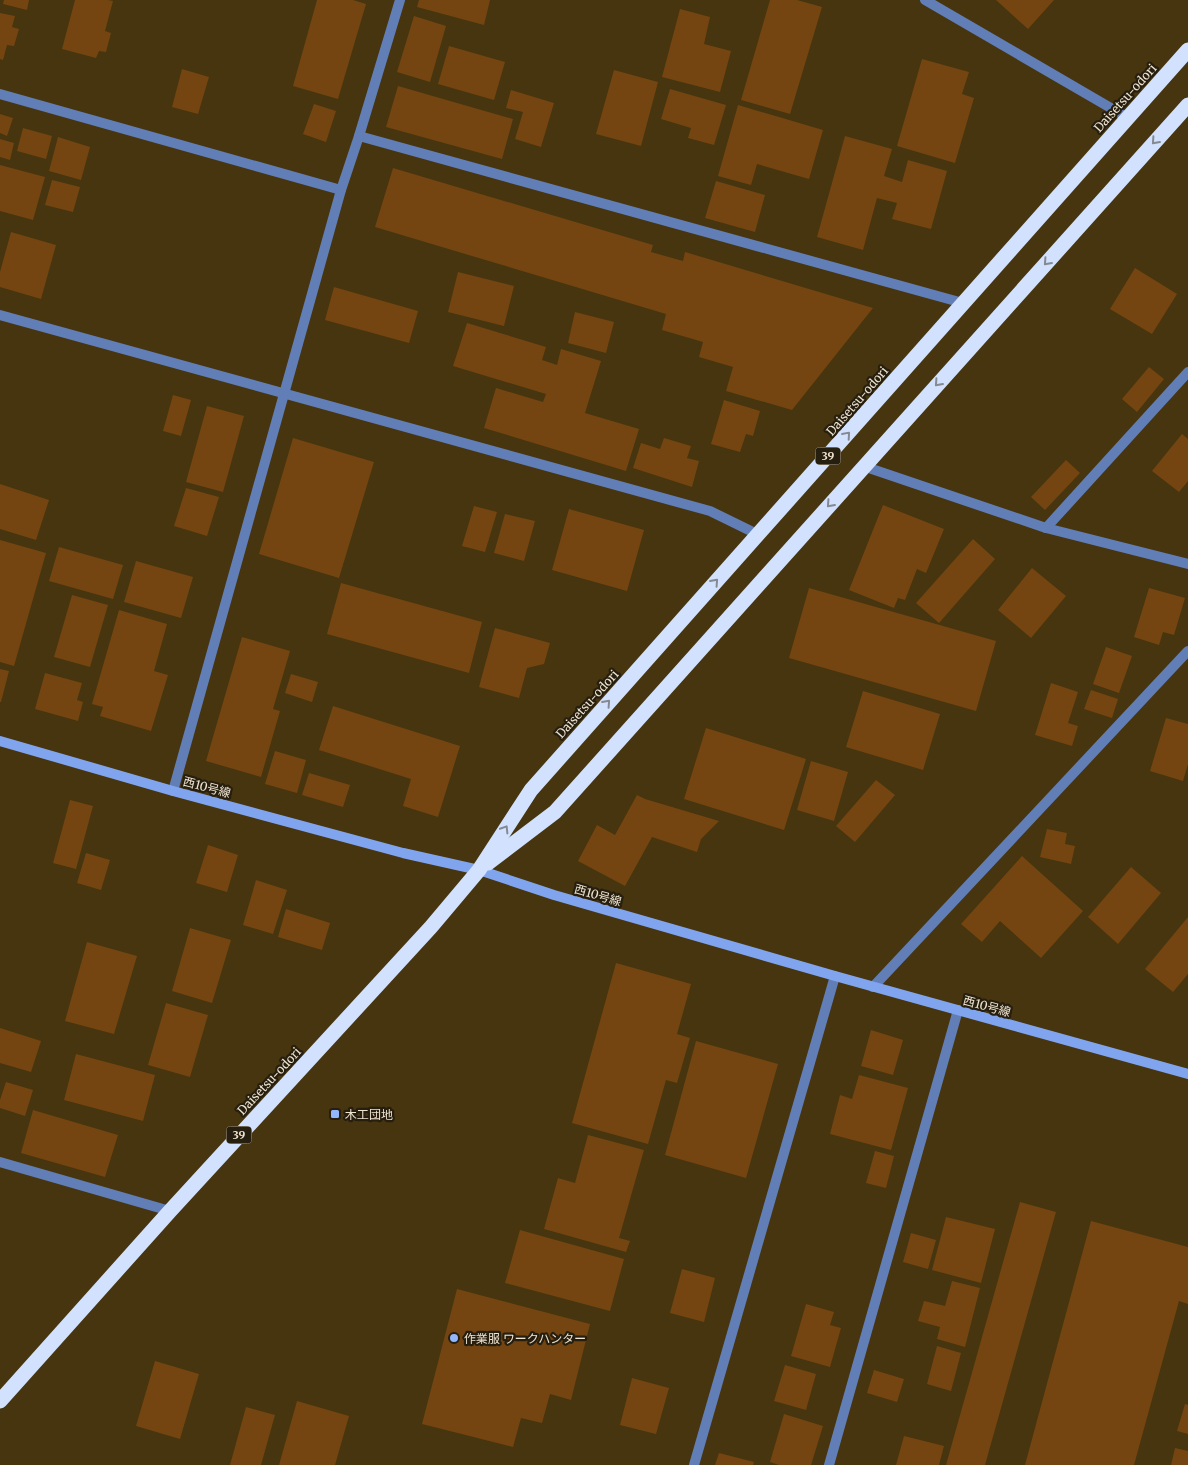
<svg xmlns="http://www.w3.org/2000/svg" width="1188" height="1465" font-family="Merriweather,'Noto Sans JP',serif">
	<rect width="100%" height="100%" fill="#46350f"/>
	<!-- building -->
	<g fill="#744510">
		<polygon points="4,0 29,0 27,10 3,4"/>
		<polygon points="75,0 108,0 113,1 105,31 111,33 106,52 99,51 96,58 62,49"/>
		<polygon points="317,0 353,0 366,4 338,99 293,86"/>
		<polygon points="419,0 490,0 484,25 417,7"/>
		<polygon points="770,0 797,0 822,7 790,114 741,100"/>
		<polygon points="996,0 1054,0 1028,29"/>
		<polygon points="680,9 710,17 704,44 731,51 720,92 662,77"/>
		<polygon points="0,13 15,16 12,27 19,29 14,46 7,45 3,60 0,59"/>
		<polygon points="414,16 446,26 430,82 397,72"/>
		<polygon points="449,46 505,62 494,100 438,84"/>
		<polygon points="922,59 969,72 962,94 974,98 955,163 897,146"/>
		<polygon points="182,69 209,77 198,114 172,107"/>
		<polygon points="614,70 658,82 641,146 596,134"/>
		<polygon points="398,86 513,119 502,159 386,127"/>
		<polygon points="670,89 726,105 714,145 688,138 691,128 661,119"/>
		<polygon points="511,90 554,103 541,147 515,139 523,112 506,108"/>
		<polygon points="314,104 336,111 326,142 303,134"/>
		<polygon points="738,105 823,130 809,179 757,164 751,185 718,176"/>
		<polygon points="0,114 13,118 7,136 0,133"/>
		<polygon points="23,128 52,136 46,159 17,151"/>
		<polygon points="845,136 892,149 884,176 902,182 908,160 947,171 931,229 892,219 897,203 877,198 863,250 817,237"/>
		<polygon points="58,137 90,147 81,180 49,171"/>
		<polygon points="0,139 14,143 10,160 0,157"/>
		<polygon points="0,165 45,177 33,220 0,211"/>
		<polygon points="393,168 653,245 651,252 683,261 685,252 873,308 792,410 726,391 733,367 699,357 703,342 662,330 666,314 375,227"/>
		<polygon points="52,180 80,187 73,212 45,205"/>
		<polygon points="716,181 765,195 755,232 705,218"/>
		<polygon points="11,232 56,245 41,299 0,287 0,272"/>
		<polygon points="1135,268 1177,294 1152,334 1110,309"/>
		<polygon points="458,272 514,286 504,326 448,312"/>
		<polygon points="334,287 418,311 409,343 325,320"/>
		<polygon points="575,312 614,322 606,353 568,343"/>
		<polygon points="467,323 546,347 542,360 557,365 561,349 601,361 585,413 639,429 626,471 484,428 496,388 543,402 546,394 453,366"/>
		<polygon points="1149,367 1164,379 1137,412 1122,399"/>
		<polygon points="173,395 191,400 181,436 163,431"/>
		<polygon points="724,400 760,411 753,436 746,434 740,452 711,444"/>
		<polygon points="207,406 244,416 223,492 186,482"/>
		<polygon points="1182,434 1188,439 1188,481 1179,492 1152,471"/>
		<polygon points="293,438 374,462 339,578 259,554"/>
		<polygon points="664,438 691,446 687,458 699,461 692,487 633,468 641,443 660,449"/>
		<polygon points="1066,460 1080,473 1045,510 1031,497"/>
		<polygon points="0,484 49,500 36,540 0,529"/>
		<polygon points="186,488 219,497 207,536 174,526"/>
		<polygon points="883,505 944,529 926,573 917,569 905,600 898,598 894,608 849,590"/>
		<polygon points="474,506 497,512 485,552 462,546"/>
		<polygon points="569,509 644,530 627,591 552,570"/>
		<polygon points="505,514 535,521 524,561 494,553"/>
		<polygon points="973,539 995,559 939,623 916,603"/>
		<polygon points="0,540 46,553 14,666 0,662"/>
		<polygon points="59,547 123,565 113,599 49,581"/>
		<polygon points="136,561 193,577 181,618 124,602"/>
		<polygon points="1032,568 1066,596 1031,638 998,610"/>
		<polygon points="341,583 482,622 469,673 327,634"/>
		<polygon points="809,588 996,641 976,711 789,658"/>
		<polygon points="1149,588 1185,598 1174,635 1163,632 1159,645 1134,637"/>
		<polygon points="72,595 108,605 90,667 54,657"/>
		<polygon points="119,610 167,624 154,671 168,675 151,731 100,716 103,707 92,704"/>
		<polygon points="495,628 550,643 544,664 527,668 519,698 479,687"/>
		<polygon points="242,637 290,651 273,709 280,711 261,777 206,761"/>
		<polygon points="1106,647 1132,656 1119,693 1093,684"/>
		<polygon points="0,669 9,671 1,702 0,702"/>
		<polygon points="45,673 82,683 77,700 83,702 78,721 35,709"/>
		<polygon points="291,674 318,682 312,702 285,693"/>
		<polygon points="1051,683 1078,692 1068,723 1078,726 1072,746 1035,735"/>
		<polygon points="1091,690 1118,699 1112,718 1084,709"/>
		<polygon points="863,691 940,714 923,770 846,747"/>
		<polygon points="333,706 460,746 438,817 403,806 411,779 319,750"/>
		<polygon points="1166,718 1188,724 1188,764 1183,781 1150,771"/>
		<polygon points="706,728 806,759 784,830 684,799"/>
		<polygon points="275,751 306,760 297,793 265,784"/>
		<polygon points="811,761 848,772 834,821 797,810"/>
		<polygon points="309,773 350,785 343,807 302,795"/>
		<polygon points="876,780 895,795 855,842 836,826"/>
		<polygon points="637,795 645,799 719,821 701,839 697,852 652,837 625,886 578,861 597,825 615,835"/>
		<polygon points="70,800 93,806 76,869 53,863"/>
		<polygon points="1047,829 1067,833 1065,844 1075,846 1071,864 1040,857"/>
		<polygon points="208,845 238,855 227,892 196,883"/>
		<polygon points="86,853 110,860 101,890 77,883"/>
		<polygon points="1022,856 1083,911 1041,958 1000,921 982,942 961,924"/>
		<polygon points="1131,867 1161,893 1118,944 1088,917"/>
		<polygon points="256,880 287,890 273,934 243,925"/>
		<polygon points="286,909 330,923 322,950 278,937"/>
		<polygon points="1188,917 1188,974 1173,992 1145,969"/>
		<polygon points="190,928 231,940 212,1003 172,991"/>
		<polygon points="87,942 137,956 114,1034 65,1021"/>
		<polygon points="616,963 691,984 677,1034 690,1038 677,1083 666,1080 648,1144 572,1123"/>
		<polygon points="166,1003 208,1015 190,1077 148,1065"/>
		<polygon points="0,1028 41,1041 31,1072 0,1063"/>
		<polygon points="871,1030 903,1040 893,1075 861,1066"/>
		<polygon points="696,1041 778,1064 746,1178 665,1155"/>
		<polygon points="76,1054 155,1075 143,1121 64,1100"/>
		<polygon points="859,1075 908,1088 891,1150 830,1134 840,1095 852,1099"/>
		<polygon points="6,1082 33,1090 25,1116 0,1108 0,1100"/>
		<polygon points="33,1110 118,1135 105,1177 21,1153"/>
		<polygon points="588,1135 644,1150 619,1238 630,1241 626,1252 544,1229 558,1178 575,1183"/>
		<polygon points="875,1151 894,1156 886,1188 866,1183"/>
		<polygon points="1020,1202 1056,1212 985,1465 946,1465"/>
		<polygon points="946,1217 995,1229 981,1283 932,1270"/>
		<polygon points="1091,1221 1188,1247 1188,1304 1179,1301 1134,1465 1025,1465"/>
		<polygon points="520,1230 624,1259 610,1311 505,1283"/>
		<polygon points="911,1233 936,1240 928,1269 903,1262"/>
		<polygon points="682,1269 715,1278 704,1322 670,1313"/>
		<polygon points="952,1281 980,1288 965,1347 937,1339 940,1327 918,1321 924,1301 945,1306"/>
		<polygon points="457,1289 590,1324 571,1400 550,1394 542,1423 521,1418 513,1447 422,1424"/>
		<polygon points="806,1304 834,1312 830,1325 841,1328 830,1367 791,1356"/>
		<polygon points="937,1346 961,1353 951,1391 927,1384"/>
		<polygon points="155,1361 199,1374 180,1439 136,1426"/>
		<polygon points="785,1365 816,1374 806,1410 774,1401"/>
		<polygon points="874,1370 904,1379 897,1402 867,1393"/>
		<polygon points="632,1378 669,1388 656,1434 620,1425"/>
		<polygon points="297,1401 349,1416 335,1465 279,1465"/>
		<polygon points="1185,1404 1188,1405 1188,1434 1177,1431"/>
		<polygon points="246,1407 275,1415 261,1465 230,1465"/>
		<polygon points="784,1414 823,1426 811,1465 779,1465 770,1462"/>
		<polygon points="904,1436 944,1446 939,1465 896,1465"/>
		<polygon points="1175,1448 1188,1451 1188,1465 1171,1465"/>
		<polygon points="719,1453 754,1462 753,1465 715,1465"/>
	</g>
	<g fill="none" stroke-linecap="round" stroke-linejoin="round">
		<!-- street -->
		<g stroke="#617eb7" stroke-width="10">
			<polyline points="925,0 1128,118"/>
			<polyline points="0,94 341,190"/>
			<polyline points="359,136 963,303"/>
			<polyline points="0,315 710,511 757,534"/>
			<polyline points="863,466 1046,528 1188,564"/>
			<polyline points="1046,528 1188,372"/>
			<polyline points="173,791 341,190 359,136 400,0"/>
			<polyline points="873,987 1188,651"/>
			<polyline points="0,1162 170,1211"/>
			<polyline points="694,1465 835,976"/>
			<polyline points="829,1465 958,1010"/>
		</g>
		<!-- secondary -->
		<polyline stroke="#80a5ee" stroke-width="10" points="0,741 173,791 403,853 479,870 554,895 835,976 1188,1074"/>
		<!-- highway -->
		<g stroke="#d2e1fd" stroke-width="15">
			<polyline points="488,863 555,812 1188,105"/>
			<polyline points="0,1401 170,1211 431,927 479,870 531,790 1188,50"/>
		</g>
	</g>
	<!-- one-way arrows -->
	<defs><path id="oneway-chevron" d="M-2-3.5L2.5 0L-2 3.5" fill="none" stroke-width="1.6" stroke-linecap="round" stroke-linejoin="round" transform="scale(1.25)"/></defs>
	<g stroke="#858992">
		<use href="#oneway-chevron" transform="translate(1155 141) rotate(132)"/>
		<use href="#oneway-chevron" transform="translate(1047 262) rotate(132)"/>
		<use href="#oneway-chevron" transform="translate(938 383) rotate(132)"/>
		<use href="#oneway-chevron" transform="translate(847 435) rotate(-49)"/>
		<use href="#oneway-chevron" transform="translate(830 504) rotate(132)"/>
		<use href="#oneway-chevron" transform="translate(715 582) rotate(-48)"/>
		<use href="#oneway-chevron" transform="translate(607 703) rotate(-48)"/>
		<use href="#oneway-chevron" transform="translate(505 829) rotate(-58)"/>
	</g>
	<!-- markers -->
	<g fill="#93b7fd" stroke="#261e0f" stroke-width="2">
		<rect x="330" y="1109" width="10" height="10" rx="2.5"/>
		<circle cx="454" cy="1338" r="5"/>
	</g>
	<g text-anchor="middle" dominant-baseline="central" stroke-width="4.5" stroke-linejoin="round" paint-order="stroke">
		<!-- shield labels -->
		<g fill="#261e0f" stroke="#b3a996" stroke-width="1">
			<rect x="815.5" y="447.5" width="25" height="17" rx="4"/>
			<rect x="226.5" y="1126.5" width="25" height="17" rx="4"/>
		</g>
		<g font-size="11" font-weight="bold" fill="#efe4d0">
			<text x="828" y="456">39</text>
			<text x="239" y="1135">39</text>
		</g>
		<!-- street labels -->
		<g font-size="12" fill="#efe4d0" stroke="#261e0f">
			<text transform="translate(1125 98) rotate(-48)">Daisetsu-odori</text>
			<text transform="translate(857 401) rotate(-49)">Daisetsu-odori</text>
			<text transform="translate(587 704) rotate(-48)">Daisetsu-odori</text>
			<text transform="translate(207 787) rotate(15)">西10号線</text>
			<text transform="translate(598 895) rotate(16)">西10号線</text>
			<text transform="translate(987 1006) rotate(15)">西10号線</text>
			<text transform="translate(269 1081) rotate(-47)">Daisetsu-odori</text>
		</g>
		<!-- poi labels -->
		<g font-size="12" fill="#efe4d0" stroke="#261e0f" text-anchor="start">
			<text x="345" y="1114">木工団地</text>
			<text x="464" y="1338">作業服 ワークハンター</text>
		</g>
	</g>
</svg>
